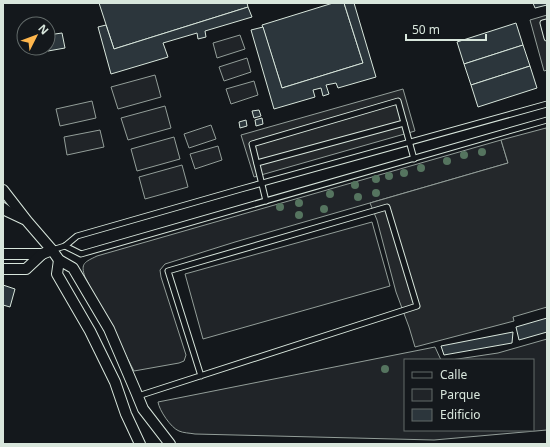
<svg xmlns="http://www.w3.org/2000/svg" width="550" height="447" font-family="'Noto Sans',sans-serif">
	<rect width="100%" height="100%" fill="#14181c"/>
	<!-- green -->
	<g fill="#202428" stroke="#939e99">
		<polygon points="240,35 245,49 217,58 213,43"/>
		<polygon points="247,58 251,72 224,81 219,67"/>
		<polygon points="155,75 161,97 118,109 111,87"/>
		<polygon points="254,81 258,95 231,104 226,89"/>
		<polygon points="92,101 96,118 60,126 56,109"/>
		<polygon points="165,106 171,128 128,140 121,118"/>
		<polygon points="211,125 216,139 189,148 184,134"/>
		<polygon points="100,130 104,147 67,155 64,137"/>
		<polygon points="174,137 180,159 137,171 131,149"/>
		<path d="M501,140L508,163L235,242L165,264L160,270L161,277L186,355L184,361L179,363L134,371L85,277C80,263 85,262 97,256Z"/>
		<polygon points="218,146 222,160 195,169 190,154"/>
		<polygon points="182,165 188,187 145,199 139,177"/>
		<polygon points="372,222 390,286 203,339 185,274"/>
		<path d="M547,339V430L434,440L195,434C190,433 183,433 179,431C171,428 159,410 158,402L435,347L441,360H405V430H533V360H451L498,353Z"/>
	</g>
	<!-- parking -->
	<g fill="#24282b" stroke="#939e99">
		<polygon points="547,15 547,70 544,71 530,20"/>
		<polygon points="403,89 415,131 254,177 241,135"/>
		<polygon points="546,128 547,132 547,307 513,317 514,321 415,347 409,327 396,292 377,220 370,203 508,163 501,140"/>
	</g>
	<!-- building -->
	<g fill="#2c363c" stroke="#d8e6dc">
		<polygon points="99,3 247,3 248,7 114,49"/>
		<polygon points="333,3 344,3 363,63 282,88 262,25"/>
		<polygon points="344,3 354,3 376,77 338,88 336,83 326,85 329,94 323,96 321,88 313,90 315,97 274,109 251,30 263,27 282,88 363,63"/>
		<polygon points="533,3 547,3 547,5 535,8"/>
		<polygon points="248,7 252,17 205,31 206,37 198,39 197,33 163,43 168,57 111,74 98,27 106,25 114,49"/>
		<polygon points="516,23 523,45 464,64 457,42"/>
		<polygon points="62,33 65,48 48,51 48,35"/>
		<polygon points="523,45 530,66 471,85 464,64"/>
		<polygon points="530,66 537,88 478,107 471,85"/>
		<polygon points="259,110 261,116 254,118 252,111"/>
		<polygon points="262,118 263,124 256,126 255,120"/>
		<polygon points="246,120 247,126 240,128 239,122"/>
		<polygon points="3,285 15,289 10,307 3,305"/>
		<polygon points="547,318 547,332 519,340 516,327"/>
		<polygon points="513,332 512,343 444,355 441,346"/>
	</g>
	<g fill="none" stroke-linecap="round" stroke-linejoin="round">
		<!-- service casing -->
		<g stroke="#d8e6dc" stroke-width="7">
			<g id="service">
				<polyline points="547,22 543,23 547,38"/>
				<polyline points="257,163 404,123"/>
				<polyline points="266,201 252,144 398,101 414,159"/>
				<polyline points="65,246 81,254 547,120"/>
				<polyline points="52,250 65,246 77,236 241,189 547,104"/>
				<polyline points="138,396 417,306 387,207 168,271 201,376"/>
			</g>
		</g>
		<!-- minor casing -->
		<g stroke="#d8e6dc" stroke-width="12">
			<g id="minor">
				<polyline points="3,190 27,221 52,250 59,260 73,268 109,329 136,392 143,409 170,444"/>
				<polyline points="3,208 7,211 24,219"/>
				<polyline points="3,254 42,254 52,250"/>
				<polyline points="59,260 57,274 90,331 115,382 126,414 140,444"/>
				<polyline points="3,269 26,269 42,254"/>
			</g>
		</g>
		<!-- service -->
		<use href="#service" stroke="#14181c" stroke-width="5"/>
		<!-- minor -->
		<use href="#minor" stroke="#14181c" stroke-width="10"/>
	</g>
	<!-- trees -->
	<g fill="#55745f">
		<circle cx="482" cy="152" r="4"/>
		<circle cx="464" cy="155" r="4"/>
		<circle cx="447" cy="161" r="4"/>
		<circle cx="421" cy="168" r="4"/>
		<circle cx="404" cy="173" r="4"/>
		<circle cx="389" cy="176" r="4"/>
		<circle cx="376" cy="179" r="4"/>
		<circle cx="355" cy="185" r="4"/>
		<circle cx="376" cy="193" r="4"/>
		<circle cx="330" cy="194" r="4"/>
		<circle cx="358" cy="197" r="4"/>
		<circle cx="299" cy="203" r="4"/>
		<circle cx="280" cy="207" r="4"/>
		<circle cx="324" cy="209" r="4"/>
		<circle cx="299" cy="215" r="4"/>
		<circle cx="385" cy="369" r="4"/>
	</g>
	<!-- border -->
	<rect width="550" height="447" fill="none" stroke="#d8e6dc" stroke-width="8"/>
	<!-- legend -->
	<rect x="404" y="359" width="130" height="72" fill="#14181c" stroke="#626a69"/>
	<rect x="412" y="372" width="20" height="6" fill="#14181c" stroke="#626a69"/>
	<text x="440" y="379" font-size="12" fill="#d8e6dc">Calle</text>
	<rect x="412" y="389" width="20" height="12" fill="#202428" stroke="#626a69"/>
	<text x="440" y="399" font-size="12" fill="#d8e6dc">Parque</text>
	<rect x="412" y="409" width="20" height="12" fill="#2c363c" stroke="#626a69"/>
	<text x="440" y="419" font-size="12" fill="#d8e6dc">Edificio</text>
	<!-- north arrow -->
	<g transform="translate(36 36) rotate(48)"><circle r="19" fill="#14181c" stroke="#626a69"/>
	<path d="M0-3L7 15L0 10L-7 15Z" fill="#ffb74d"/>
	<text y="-6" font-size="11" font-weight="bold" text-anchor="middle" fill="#d8e6dc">N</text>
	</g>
	<!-- scale -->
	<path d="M406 34v6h80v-6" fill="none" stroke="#d8e6dc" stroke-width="2"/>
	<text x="412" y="34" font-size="12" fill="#d8e6dc" stroke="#14181c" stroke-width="3" paint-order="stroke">50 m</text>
</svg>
